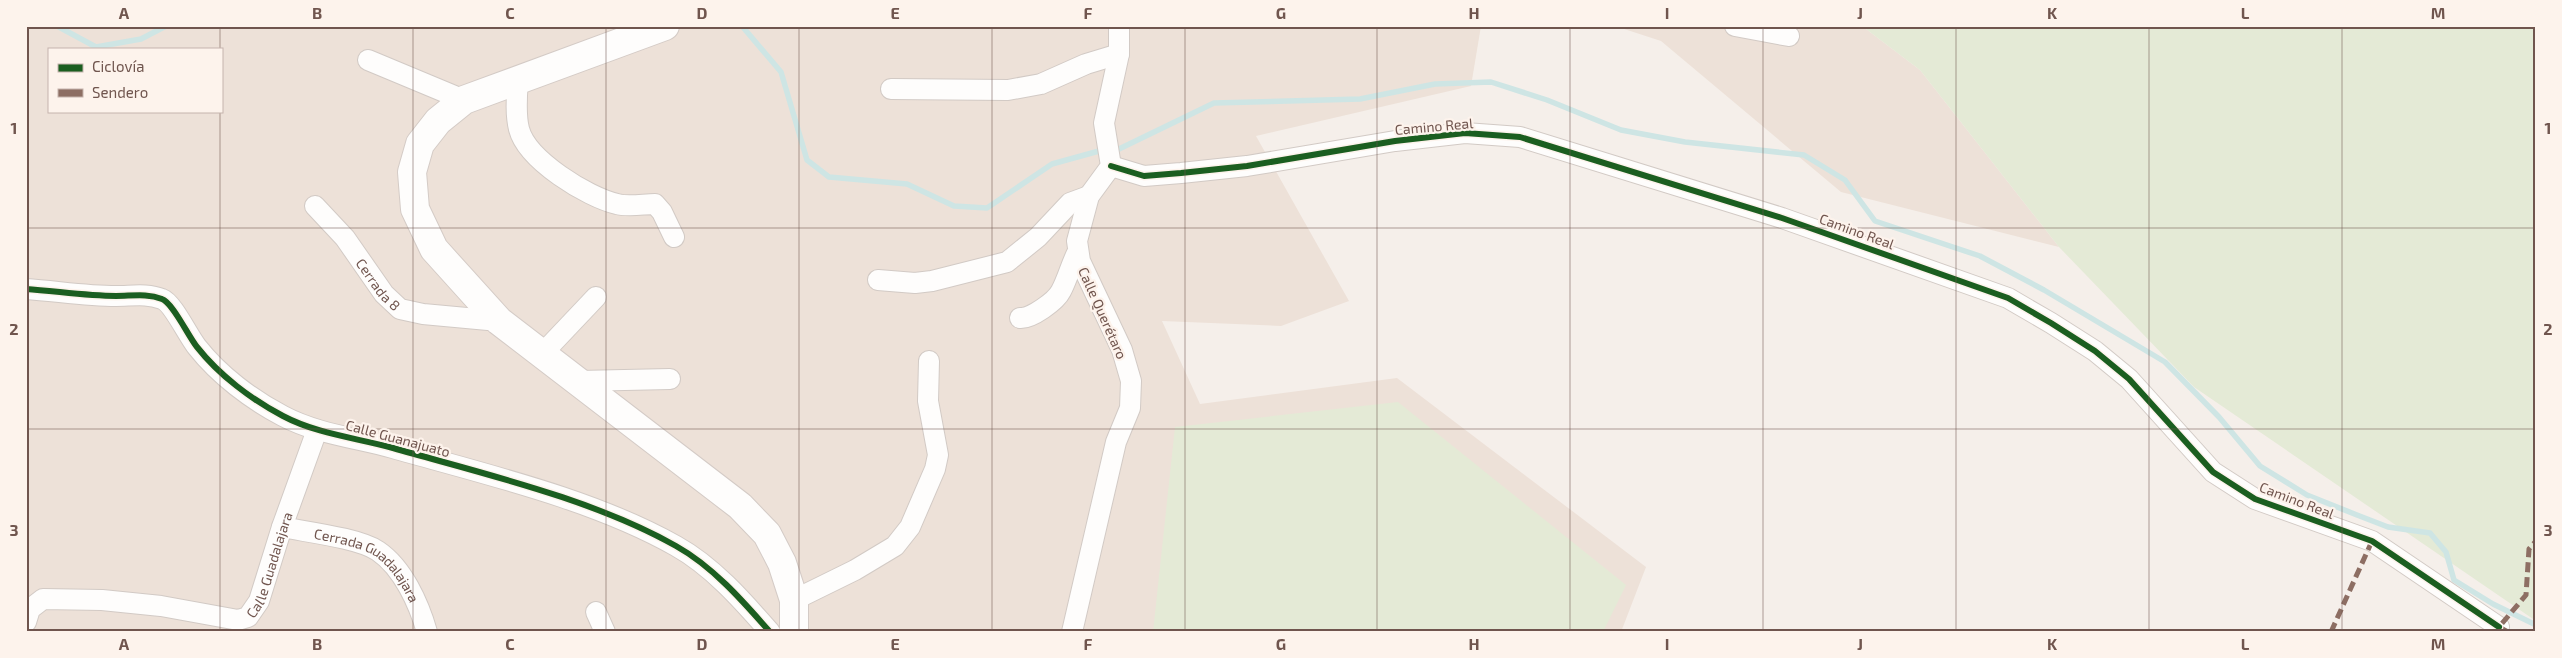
<svg xmlns="http://www.w3.org/2000/svg" width="2562" height="658" font-family="'Exo 2',sans-serif">
	<rect width="100%" height="100%" fill="#f5efea"/>
	<!-- residential -->
	<g fill="#ede1d8" fill-rule="evenodd">
		<path d="M26,26H1481L1471,86L1256,136L1349,301L1281,326L1162,321L1200,404L1397,378L1646,567L1621,632H26ZM49,49H221V111H49Z"/>
		<polygon points="1615,26 1862,26 1920,70 2059,247 1841,192 1661,41"/>
	</g>
	<!-- green -->
	<g fill="#e4ead6">
		<polygon points="1862,26 2536,26 2536,621 2194,387 2059,247 1920,70"/>
		<polygon points="1398,402 1626,585 1603,632 1153,632 1175,427"/>
	</g>
	<g fill="none" stroke-linecap="round" stroke-linejoin="round">
		<!-- stream -->
		<g stroke="#cee5e4" stroke-width="5.5">
			<polyline points="57,26 96,47 141,39 166,26"/>
			<polyline points="742,26 781,72 807,160 829,177 907,184 954,206 987,208 1052,164 1099,151 1119,149 1214,103 1360,99 1435,84 1491,82 1547,100 1621,130 1685,142 1804,155 1845,180 1875,221 1980,256 2044,290 2165,362 2219,417 2260,466 2307,495 2357,515 2388,527 2430,533 2446,552 2454,580 2493,604 2536,625"/>
		</g>
		<!-- minor casing -->
		<g stroke="#d2cac5" stroke-width="22">
			<g id="minor">
				<polyline points="1735,26 1789,36"/>
				<polyline points="368,60 464,100"/>
				<path d="M518,79C517,95 515,113 519,129C527,160 587,197 617,204C628,207 644,204 655,204L662,212L674,237"/>
				<polyline points="891,89 1008,90 1041,84 1086,64 1119,54"/>
				<polyline points="1111,166 1144,176 1181,173 1247,166 1395,141 1465,133 1520,137 1782,218 2008,298 2051,323 2095,351 2129,379 2213,472 2255,499 2372,541 2499,627"/>
				<path id="s1" d="M315,206L345,238L384,294L400,309L423,314L499,321"/>
				<polyline points="878,280 915,283 932,281 1007,262 1038,237 1070,203 1089,196"/>
				<path d="M26,289C56,291 86,296 116,296C132,296 147,293 162,299C173,303 188,336 197,347C219,375 252,400 283,416C317,434 357,438 393,448C484,474 593,499 676,546C712,566 742,600 770,632"/>
				<path d="M1020,318C1031,319 1056,301 1061,291C1068,278 1071,264 1078,251"/>
				<polyline points="542,354 596,297"/>
				<polyline points="579,381 670,379"/>
				<path id="s2" d="M282,527C306,532 359,538 378,551C403,568 419,604 427,632"/>
				<polyline points="794,600 855,570 895,546 910,527 935,469 938,455 928,401 929,361"/>
				<polyline points="596,612 605,632"/>
				<path id="s3" d="M26,622L30,609L43,599L102,600L161,606L238,620L248,617L259,601L282,527L317,430"/>
				<polyline points="1072,632 1116,442 1130,408 1131,381 1122,350 1080,261 1077,241 1089,196 1111,166 1104,123 1119,54 1119,26"/>
			</g>
		</g>
		<!-- secondary casing -->
		<g stroke="#d4cbc6" stroke-width="30">
			<polyline id="secondary" points="665,26 464,100 438,121 420,144 412,172 415,209 434,249 499,321 740,506 767,534 782,563 794,600 794,632"/>
		</g>
		<!-- minor -->
		<use href="#minor" stroke="#fefdfc" stroke-width="20"/>
		<!-- secondary -->
		<use href="#secondary" stroke="#fefdfc" stroke-width="28"/>
		<!-- quiet -->
		<g stroke="#8d6e63" stroke-width="5" stroke-dasharray="10 5" stroke-linecap="butt">
			<polyline points="2331,632 2372,541"/>
			<polyline points="2508,632 2499,627 2526,595 2529,549 2536,541"/>
		</g>
		<!-- cycleway casing -->
		<g stroke="#fdf3ec" stroke-width="9">
			<g id="cycleway">
				<polyline points="1111,166 1144,176 1181,173 1247,166 1395,141 1465,133 1520,137 1782,218 2008,298 2051,323 2095,351 2129,379 2213,472 2255,499 2372,541 2499,627"/>
				<path d="M26,289C56,291 86,296 116,296C132,296 147,293 162,299C173,303 188,336 197,347C219,375 252,400 283,416C317,434 357,438 393,448C484,474 593,499 676,546C712,566 742,600 770,632"/>
			</g>
		</g>
		<!-- cycleway -->
		<use href="#cycleway" stroke="#1b5e20" stroke-width="6"/>
	</g>
	<!-- grid -->
	<path fill="none" stroke="#70554e" stroke-width="1" stroke-opacity="0.55" d="M220,26V49M413,26V632M606,26V632M799,26V632M992,26V632M1185,26V632M1377,26V632M1570,26V632M1763,26V632M1956,26V632M2149,26V632M2342,26V632M220,111V632M26,228H2536M26,429H2536"/>
	<g text-anchor="middle" dominant-baseline="central" stroke-width="4.5" stroke-linejoin="round" paint-order="stroke">
		<!-- street labels -->
		<g font-size="14" fill="#70554e" stroke="#fdf3ec">
			<text transform="translate(1434 126) rotate(-5)">Camino Real</text>
			<text transform="translate(1857 231) rotate(20)">Camino Real</text>
			<text stroke="none"><textPath href="#s1" startOffset="101">Cerrada 8</textPath></text>
			<text transform="translate(1103 313) rotate(66)">Calle Querétaro</text>
			<text transform="translate(398 438) rotate(15)">Calle Guanajuato</text>
			<text transform="translate(2297 500) rotate(21)">Camino Real</text>
			<text stroke="none"><textPath href="#s3" startOffset="294">Calle Guadalajara</textPath></text>
			<text stroke="none"><textPath href="#s2" startOffset="98">Cerrada Guadalajara</textPath></text>
		</g>
	</g>
	<!-- border -->
	<rect width="2562" height="658" fill="none" stroke="#fdf3ec" stroke-width="55"/>
	<!-- legend -->
	<rect x="48" y="48" width="175" height="65" fill="#fdf3ec" stroke="#c5b4ad"/>
	<rect x="58" y="64" width="25" height="8" fill="#1b5e20" stroke="#c5b4ad"/>
	<text x="92" y="72" font-size="15" fill="#70554e">Ciclovía</text>
	<rect x="58" y="89" width="25" height="8" fill="#8d6e63" stroke="#c5b4ad"/>
	<text x="92" y="98" font-size="15" fill="#70554e">Sendero</text>
	<rect x="28" y="28" width="2506" height="602" fill="none" stroke="#70554e" stroke-width="2"/>
	<g font-size="16" text-anchor="middle" font-weight="bold" fill="#70554e">
		<text x="124" y="19">A</text>
		<text x="317" y="19">B</text>
		<text x="510" y="19">C</text>
		<text x="702" y="19">D</text>
		<text x="895" y="19">E</text>
		<text x="1088" y="19">F</text>
		<text x="1281" y="19">G</text>
		<text x="1474" y="19">H</text>
		<text x="1667" y="19">I</text>
		<text x="1860" y="19">J</text>
		<text x="2052" y="19">K</text>
		<text x="2245" y="19">L</text>
		<text x="2438" y="19">M</text>
		<text x="14" y="134">1</text>
		<text x="2548" y="134">1</text>
		<text x="14" y="335">2</text>
		<text x="2548" y="335">2</text>
		<text x="14" y="536">3</text>
		<text x="2548" y="536">3</text>
		<text x="124" y="650">A</text>
		<text x="317" y="650">B</text>
		<text x="510" y="650">C</text>
		<text x="702" y="650">D</text>
		<text x="895" y="650">E</text>
		<text x="1088" y="650">F</text>
		<text x="1281" y="650">G</text>
		<text x="1474" y="650">H</text>
		<text x="1667" y="650">I</text>
		<text x="1860" y="650">J</text>
		<text x="2052" y="650">K</text>
		<text x="2245" y="650">L</text>
		<text x="2438" y="650">M</text>
	</g>
</svg>
